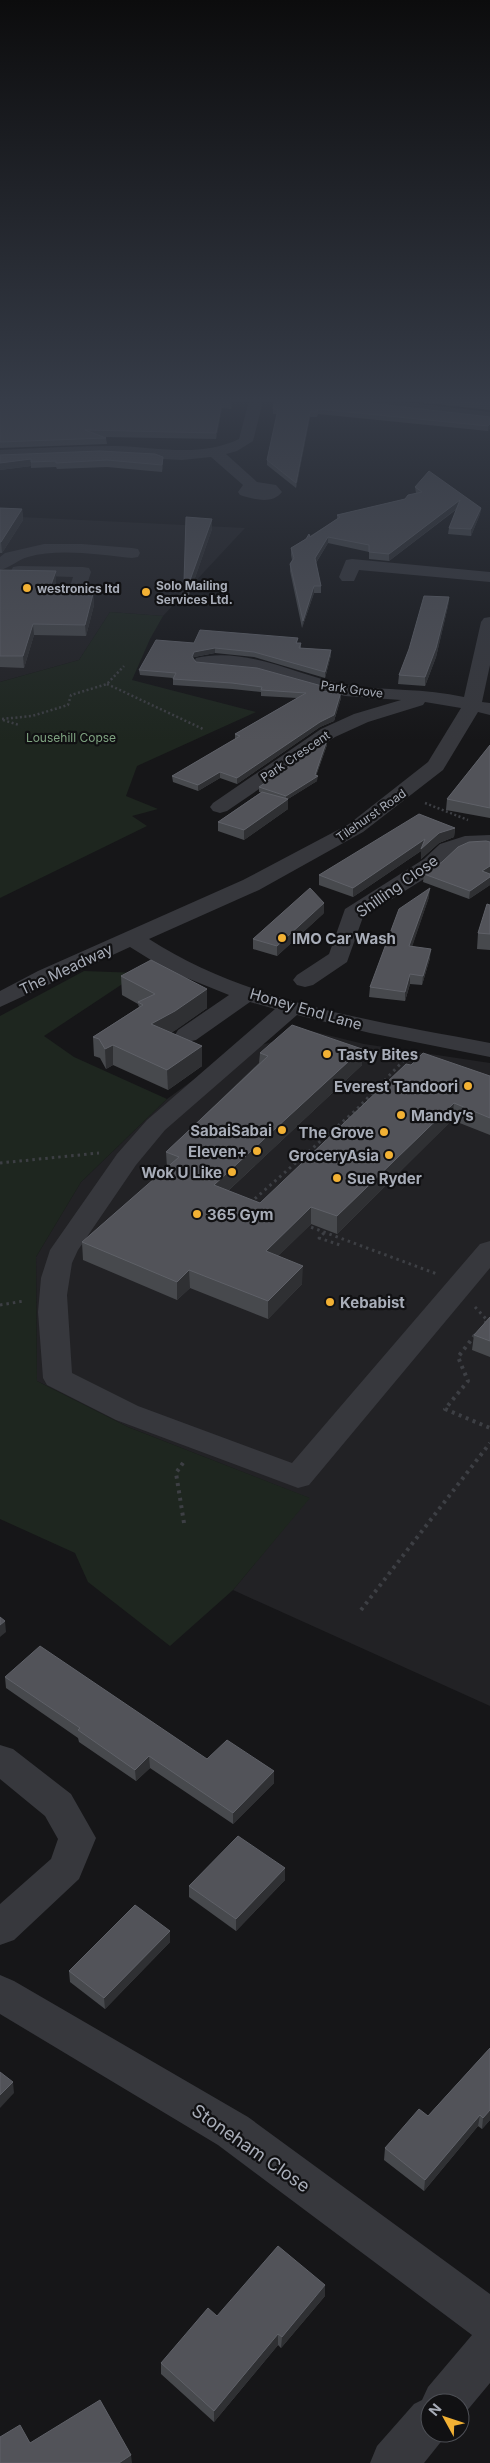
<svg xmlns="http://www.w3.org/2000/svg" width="490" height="2463" font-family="Inter,sans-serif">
	<rect width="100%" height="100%" fill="#161618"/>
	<!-- built -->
	<g fill="#222225">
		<polygon points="0,516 245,528 163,616 110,612 79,660 0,682"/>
		<polygon points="311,1031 364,1044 490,1063 490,1706 233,1590 309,1498 128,1427 37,1381 36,1257 81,1182 167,1099 229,1054"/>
	</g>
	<!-- green -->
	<g fill="#1e261f">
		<polygon points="110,612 163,616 150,639 132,680 256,712 137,766 126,796 158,809 132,816 147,826 0,898 0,682 79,660"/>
		<polygon points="84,971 139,973 44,1036 74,1057 167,1099 81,1182 36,1257 37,1381 128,1427 310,1498 233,1590 170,1646 88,1582 75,1553 0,1519 0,1016"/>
	</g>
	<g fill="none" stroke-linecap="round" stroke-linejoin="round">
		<!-- path-far2 -->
		<g stroke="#3d3f44" stroke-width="2.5" stroke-dasharray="2 2.5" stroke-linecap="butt">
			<polyline points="107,684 203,729"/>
			<polyline points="2,719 32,716 68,705 71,695 107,684 124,666"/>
			<polyline points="3,720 19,725"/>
			<polyline points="425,803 468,820"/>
		</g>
		<!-- path-far1 -->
		<g stroke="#3d3f44" stroke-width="3" stroke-dasharray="2.5 4" stroke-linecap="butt">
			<polyline points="0,1163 99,1153"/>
			<polyline points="152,1169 165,1174"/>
			<polyline points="250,1203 356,1110 408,1056"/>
			<polyline points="305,1225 437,1274"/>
			<polyline points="324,1233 319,1238 340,1245"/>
			<polyline points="0,1305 24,1301"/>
			<polyline points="475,1307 487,1320 485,1323"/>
			<polyline points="474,1336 476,1334"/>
		</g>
		<!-- path -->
		<g stroke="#3d3f44" stroke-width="4" stroke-dasharray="3 4.5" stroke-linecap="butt">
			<polyline points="475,1335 458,1357 468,1381 445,1409 490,1428"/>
			<polyline points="184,1523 176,1473 185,1460"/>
			<polyline points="361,1610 490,1443"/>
		</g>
		<!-- minor -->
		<g fill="#37383d" fill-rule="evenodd">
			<path d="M250,397H264L253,441L237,451L226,454L257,482L276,485L282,492C272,505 253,499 240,495L238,492L243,485L211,457L182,460L100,456L0,460V450C38,448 77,446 115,446C157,447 200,458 239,439Z"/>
			<polygon points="320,397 360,397 490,412 490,420 327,401"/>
			<path d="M44,544H82L132,548L138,549L140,553L138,557L132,558C99,555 60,548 28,557C17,560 10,568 0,570V557L5,553Z"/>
			<polygon points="352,559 490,572 490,582 359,570 354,581 342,581 339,577 346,560"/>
			<polygon points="19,566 83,567 89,568 91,572 83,597 71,597 68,593 73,577 13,575 11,571 13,567"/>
			<path d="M490,617V665L482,702L490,703V715L478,712L443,770L363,832L259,890L149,939C248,1003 375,1021 490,1043V1057L370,1033L297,1015L165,1130L136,1165L78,1250L72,1263L67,1295L72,1373L138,1406L292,1463L480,1244L490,1241V1268L309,1485L298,1488L116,1420L47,1385L43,1378L38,1312L41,1278L50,1250L117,1154L147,1120L275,1009L250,1002L196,1040L187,1042L178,1040L175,1035L178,1030L229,995L167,970L130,947L0,1007V991L38,971L243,880L349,824L428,762L461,708L425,702L423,705L368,722L335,737L227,811L220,813L213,811L210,807L213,803L321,729L354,714L401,700L345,696L257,672L196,666L194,662L196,658C247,646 298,676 346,685C386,691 425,688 464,697L481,622L484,618Z"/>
			<polygon points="490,835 490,847 468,848 456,854 440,869 363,917 347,962 313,985 305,987 297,985 293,980 297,975 329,954 345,909 424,859 440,844 465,836"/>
			<polygon points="0,1745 13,1749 71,1794 96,1838 79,1879 14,1940 0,1945 0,1904 51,1859 58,1839 45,1816 0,1779"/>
			<polygon points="0,1975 14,1981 248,2117 490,2294 490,2383 460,2419 460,2403 430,2403 430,2433 448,2433 424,2463 370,2463 377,2446 414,2404 422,2400 428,2387 472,2335 218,2145 0,2014"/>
		</g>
	</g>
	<!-- wall -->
	<g fill="#47494d">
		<polygon points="0,397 234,397 231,409 222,408 216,439 105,437 106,438 107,444 0,448"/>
		<polygon points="372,397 490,397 490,410"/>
		<polygon points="327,398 490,417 488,431 318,414 317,417 310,417 296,488 267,465 267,460 277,414 273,414 273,409"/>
		<polygon points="0,455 163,457 163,464 162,472 107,467 57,469 56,467 31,468 31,466 0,470"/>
		<polygon points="415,487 481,508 480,514 471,536 448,534 449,528 457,509 389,561 369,559 369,552 328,543 316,563 321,586 321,593 314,593 302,628 290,571 290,564 292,560 291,555 291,548 337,519 337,515 405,499 416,493"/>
		<polygon points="0,508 22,509 23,520 2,553 0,553"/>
		<polygon points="212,519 212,529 189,595 184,594 184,582"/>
		<polygon points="0,570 56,582 53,593 93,594 94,605 86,636 34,635 24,668 0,667"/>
		<polygon points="449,597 448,606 436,657 425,686 398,684 399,675"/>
		<polygon points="298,638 297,643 301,643 301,648 331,650 331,655 325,678 254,657 215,653 194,657 194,659 196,662 322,686 322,691 341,698 334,721 320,727 237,784 220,778 198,791 173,782 172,776 235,739 235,734 297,698 261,696 261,692 232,689 173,685 173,678 140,675 139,670 194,643"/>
		<polygon points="327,740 327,745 316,776 317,781 288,799 288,809 244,840 218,831 218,822 261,792 259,792 259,787"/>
		<polygon points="490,745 490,818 446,810 447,799"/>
		<polygon points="455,828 454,837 439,843 421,859 421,851 353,897 319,885 319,875"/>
		<polygon points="490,842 490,885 469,899 423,882 424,874"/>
		<polygon points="429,897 412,946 430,958 422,985 410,984 405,1001 369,997 370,987"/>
		<polygon points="490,905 490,950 477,949 478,933"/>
		<polygon points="324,913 277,956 253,949 253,939"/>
		<polygon points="121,976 207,989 207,1008 171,1033 202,1046 202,1066 168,1090 113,1065 106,1069 100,1058 94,1056 93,1037 139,1007 138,1004 122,995"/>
		<polygon points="260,1053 362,1065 228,1191 260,1203 411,1065 490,1076 490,1135 452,1120 337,1234 311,1224 278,1256 302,1284 268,1319 190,1288 177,1300 83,1260 82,1242 167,1168 166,1152 259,1063"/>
		<polygon points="490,1317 490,1357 472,1350 474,1335"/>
		<polygon points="5,1677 207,1759 274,1771 274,1783 233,1824 150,1768 136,1781 79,1742 78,1738 6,1688"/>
		<polygon points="285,1868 285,1880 236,1931 189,1897 189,1886"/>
		<polygon points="170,1931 170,1942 105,2009 70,1982 69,1971"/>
		<polygon points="490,2048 490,2120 482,2129 478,2126 424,2191 384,2160 385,2148 428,2116"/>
		<polygon points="325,2296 281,2348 278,2345 214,2422 161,2374 161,2363 217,2316"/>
	</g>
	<!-- shaded-wall -->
	<g fill="#2f3033">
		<polygon points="233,397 234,397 231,409 231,402"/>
		<polygon points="222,402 222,408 216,439 216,433"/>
		<polygon points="310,412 310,417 296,488 296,483"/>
		<polygon points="490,424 490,429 488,431 488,426"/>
		<polygon points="163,457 163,464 162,472 162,465"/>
		<polygon points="31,459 31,466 0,470 0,463"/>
		<polygon points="460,500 460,506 389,561 389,554"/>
		<polygon points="481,508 480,514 471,536 471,529"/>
		<polygon points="22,509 23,520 2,553 1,542"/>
		<polygon points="212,519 212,529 189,595 189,583"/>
		<polygon points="328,537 328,543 315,564 315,558"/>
		<polygon points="56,571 56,582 49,604 48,593"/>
		<polygon points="314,586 314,593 302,628 303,621"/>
		<polygon points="93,594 94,605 86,636 85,625"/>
		<polygon points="449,597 448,606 436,657 425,686 425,677"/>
		<polygon points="33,624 34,635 24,668 23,656"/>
		<polygon points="215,648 215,653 194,657 192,663 192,657 194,652"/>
		<polygon points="331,650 331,655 325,678 325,672"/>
		<polygon points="341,692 341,698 334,721 320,727 237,784 237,778"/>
		<polygon points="327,740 327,745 315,777 318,776 317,781 288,799 288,809 244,840 244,830 286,801 286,796 315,775"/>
		<polygon points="220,772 220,778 198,791 198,785"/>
		<polygon points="455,828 454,837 439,843 421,859 421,851 353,897 353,888 425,839 439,833"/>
		<polygon points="490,866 490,874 482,871"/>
		<polygon points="490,877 490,885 469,899 470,891"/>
		<polygon points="430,888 429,897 409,956 409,946"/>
		<polygon points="324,903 324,913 277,956 277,946"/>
		<polygon points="431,949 430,958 422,985 423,976"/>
		<polygon points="410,974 410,984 405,1001 405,992"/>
		<polygon points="207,989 207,1008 176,1030 152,1043 151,1024"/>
		<polygon points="113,1045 113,1065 106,1069 105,1049"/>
		<polygon points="202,1046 202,1066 168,1090 167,1070"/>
		<polygon points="362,1049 362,1065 215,1203 214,1185"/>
		<polygon points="454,1103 452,1120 337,1234 337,1216"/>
		<polygon points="311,1207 311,1224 265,1269 266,1251"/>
		<polygon points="303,1266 302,1284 268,1319 268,1301"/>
		<polygon points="189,1270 190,1288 177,1300 177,1282"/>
		<polygon points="5,1621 6,1632 0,1637 0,1625"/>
		<polygon points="149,1756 150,1768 136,1781 135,1770"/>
		<polygon points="274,1771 274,1783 233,1824 233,1813"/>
		<polygon points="285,1868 285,1880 236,1931 236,1919"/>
		<polygon points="170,1931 170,1942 105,2009 104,1998"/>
		<polygon points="13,2082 14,2093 0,2108 0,2095"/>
		<polygon points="490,2110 490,2120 482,2129 483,2118"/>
		<polygon points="480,2115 478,2126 424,2191 425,2180"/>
		<polygon points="325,2285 325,2296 281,2348 282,2337"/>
		<polygon points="278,2334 278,2345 214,2422 214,2411"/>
		<polygon points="131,2455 132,2463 119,2463"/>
	</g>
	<!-- building -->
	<g fill="#525359" stroke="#5f6168">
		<polygon points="0,397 233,397 231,402 222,402 216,433 85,430 106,438 0,442"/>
		<polygon points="275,397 325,397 327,398 490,417 490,424 488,426 318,409 317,412 310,412 296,483 267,460 278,409 273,409"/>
		<polygon points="414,397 490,397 490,405"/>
		<polygon points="100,451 155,454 163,457 162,465 107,460 56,463 56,461 31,462 31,459 0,463 0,455"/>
		<polygon points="429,471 481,508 471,529 449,528 460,500 389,554 369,552 369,545 328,537 315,558 321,586 314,586 303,621 290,564 294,558 291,548 306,539 309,534 310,537 340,517 337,515 405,499 408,495 422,492 415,487"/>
		<polygon points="0,508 22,509 1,542 0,542"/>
		<polygon points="186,517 212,519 189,583 184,582"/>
		<polygon points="0,570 56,571 48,593 93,594 85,625 33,624 23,656 0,656"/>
		<polygon points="424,596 449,597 436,648 425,677 399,675 409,649"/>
		<polygon points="200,630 298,638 296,643 301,643 299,648 331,650 325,672 254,652 215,648 194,652 192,657 196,662 257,668 322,686 321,691 341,692 334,715 320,722 237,778 220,772 198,785 172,776 240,736 235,734 306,693 261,690 262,687 232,683 173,679 176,673 139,670 156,640 194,643"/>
		<polygon points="327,740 315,775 318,776 286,796 259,787"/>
		<polygon points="490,745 490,808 447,799"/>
		<polygon points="262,792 288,799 244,830 218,822"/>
		<polygon points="419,814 455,828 439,833 421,849 425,839 353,888 319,875"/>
		<polygon points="486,841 490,842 490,866 482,871 490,874 490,877 470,891 424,874 442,862 458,847 469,842"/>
		<polygon points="310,888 324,903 277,946 253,939"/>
		<polygon points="430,888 409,946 431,949 423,976 410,974 405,992 370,987 399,909"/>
		<polygon points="487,904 490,905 490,934 478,933"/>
		<polygon points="151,960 207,989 175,1011 151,1024 202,1046 167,1070 113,1045 105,1049 99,1039 93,1037 143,1005 138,1002 155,994 121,976"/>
		<polygon points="292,1025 362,1049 214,1185 260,1203 406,1064 411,1065 423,1053 490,1076 490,1118 454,1103 337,1216 311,1207 266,1251 303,1266 268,1301 189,1270 177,1282 82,1242 179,1157 166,1152 268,1056 260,1053"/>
		<polygon points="490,1317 490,1341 474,1335"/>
		<polygon points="0,1617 5,1621 0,1625"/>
		<polygon points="40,1646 207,1759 227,1740 274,1771 233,1813 149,1756 135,1770 78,1730 80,1728 5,1677"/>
		<polygon points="238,1836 285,1868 236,1919 189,1886"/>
		<polygon points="135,1905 170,1931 104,1998 69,1971"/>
		<polygon points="490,2048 490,2110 483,2118 480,2115 425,2180 385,2148 419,2109 428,2116"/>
		<polygon points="0,2072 13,2082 0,2095"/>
		<polygon points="278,2246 325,2285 282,2337 278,2334 214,2411 161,2363 208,2308 217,2316"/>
		<polygon points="100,2400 131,2455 119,2463 0,2463 0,2437 20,2425 30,2443"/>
	</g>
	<!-- sky -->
	<linearGradient id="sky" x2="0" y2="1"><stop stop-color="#0c0c0d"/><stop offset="0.54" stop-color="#363c48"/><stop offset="1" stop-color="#363c48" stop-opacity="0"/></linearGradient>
	<rect width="490" height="741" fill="url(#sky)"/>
	<!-- markers -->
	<g fill="#f2b134" stroke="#111113" stroke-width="2">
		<circle cx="27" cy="588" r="5"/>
		<circle cx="146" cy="592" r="5"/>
		<circle cx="282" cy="938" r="5"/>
		<circle cx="327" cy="1054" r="5"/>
		<circle cx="468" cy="1086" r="5"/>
		<circle cx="401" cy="1115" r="5"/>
		<circle cx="282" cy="1130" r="5"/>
		<circle cx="384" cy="1132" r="5"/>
		<circle cx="257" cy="1151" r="5"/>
		<circle cx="389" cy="1155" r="5"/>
		<circle cx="232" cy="1172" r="5"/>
		<circle cx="337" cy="1178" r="5"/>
		<circle cx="197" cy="1214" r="5"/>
		<circle cx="330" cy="1302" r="5"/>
	</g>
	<g text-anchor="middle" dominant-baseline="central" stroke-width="4.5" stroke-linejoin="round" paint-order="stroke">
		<!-- far-poi labels -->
		<g font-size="12" font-weight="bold" fill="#a8adb8" stroke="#111113" text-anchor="start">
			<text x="156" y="585">Solo Mailing<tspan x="156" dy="14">Services Ltd.</tspan></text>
			<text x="37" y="588">westronics ltd</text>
		</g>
		<!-- far-street labels -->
		<g font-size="12" fill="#a8adb8" stroke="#111113">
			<text transform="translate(352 689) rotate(8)">Park Grove</text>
			<text transform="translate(295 756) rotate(-34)">Park Crescent</text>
			<text transform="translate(371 815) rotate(-35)">Tilehurst Road</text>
		</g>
		<!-- far-park labels -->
		<g font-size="12" fill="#7fa381" stroke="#111113">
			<text x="71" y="737">Lousehill Copse</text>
		</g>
		<!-- street labels -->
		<g font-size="15" fill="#a8adb8" stroke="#111113">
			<text transform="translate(397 886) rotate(-35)">Shilling Close</text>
			<text transform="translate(66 969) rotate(-25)">The Meadway</text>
			<text transform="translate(306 1009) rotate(16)">Honey End Lane</text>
		</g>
		<!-- poi labels -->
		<g font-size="15" font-weight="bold" fill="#a8adb8" stroke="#111113" text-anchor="start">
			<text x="292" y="938">IMO Car Wash</text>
			<text x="337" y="1054">Tasty Bites</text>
			<text x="458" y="1086" text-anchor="end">Everest Tandoori</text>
			<text x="411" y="1115">Mandy’s</text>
			<text x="272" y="1130" text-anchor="end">SabaiSabai</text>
			<text x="374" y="1132" text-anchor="end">The Grove</text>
			<text x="247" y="1151" text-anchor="end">Eleven+</text>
			<text x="379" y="1155" text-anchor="end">GroceryAsia</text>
			<text x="222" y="1172" text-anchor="end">Wok U Like</text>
			<text x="347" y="1178">Sue Ryder</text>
			<text x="207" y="1214">365 Gym</text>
			<text x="340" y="1302">Kebabist</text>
		</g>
		<!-- near-street labels -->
		<g font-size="18" fill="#a8adb8" stroke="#111113">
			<text transform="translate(251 2148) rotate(35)">Stoneham Close</text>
		</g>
	</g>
	<!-- north arrow -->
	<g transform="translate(445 2418) rotate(310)"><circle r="24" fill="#111113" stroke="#4d4f55"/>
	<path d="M0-4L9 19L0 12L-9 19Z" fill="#f2b134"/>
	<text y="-8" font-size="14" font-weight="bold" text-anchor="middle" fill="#a8adb8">N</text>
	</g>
</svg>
